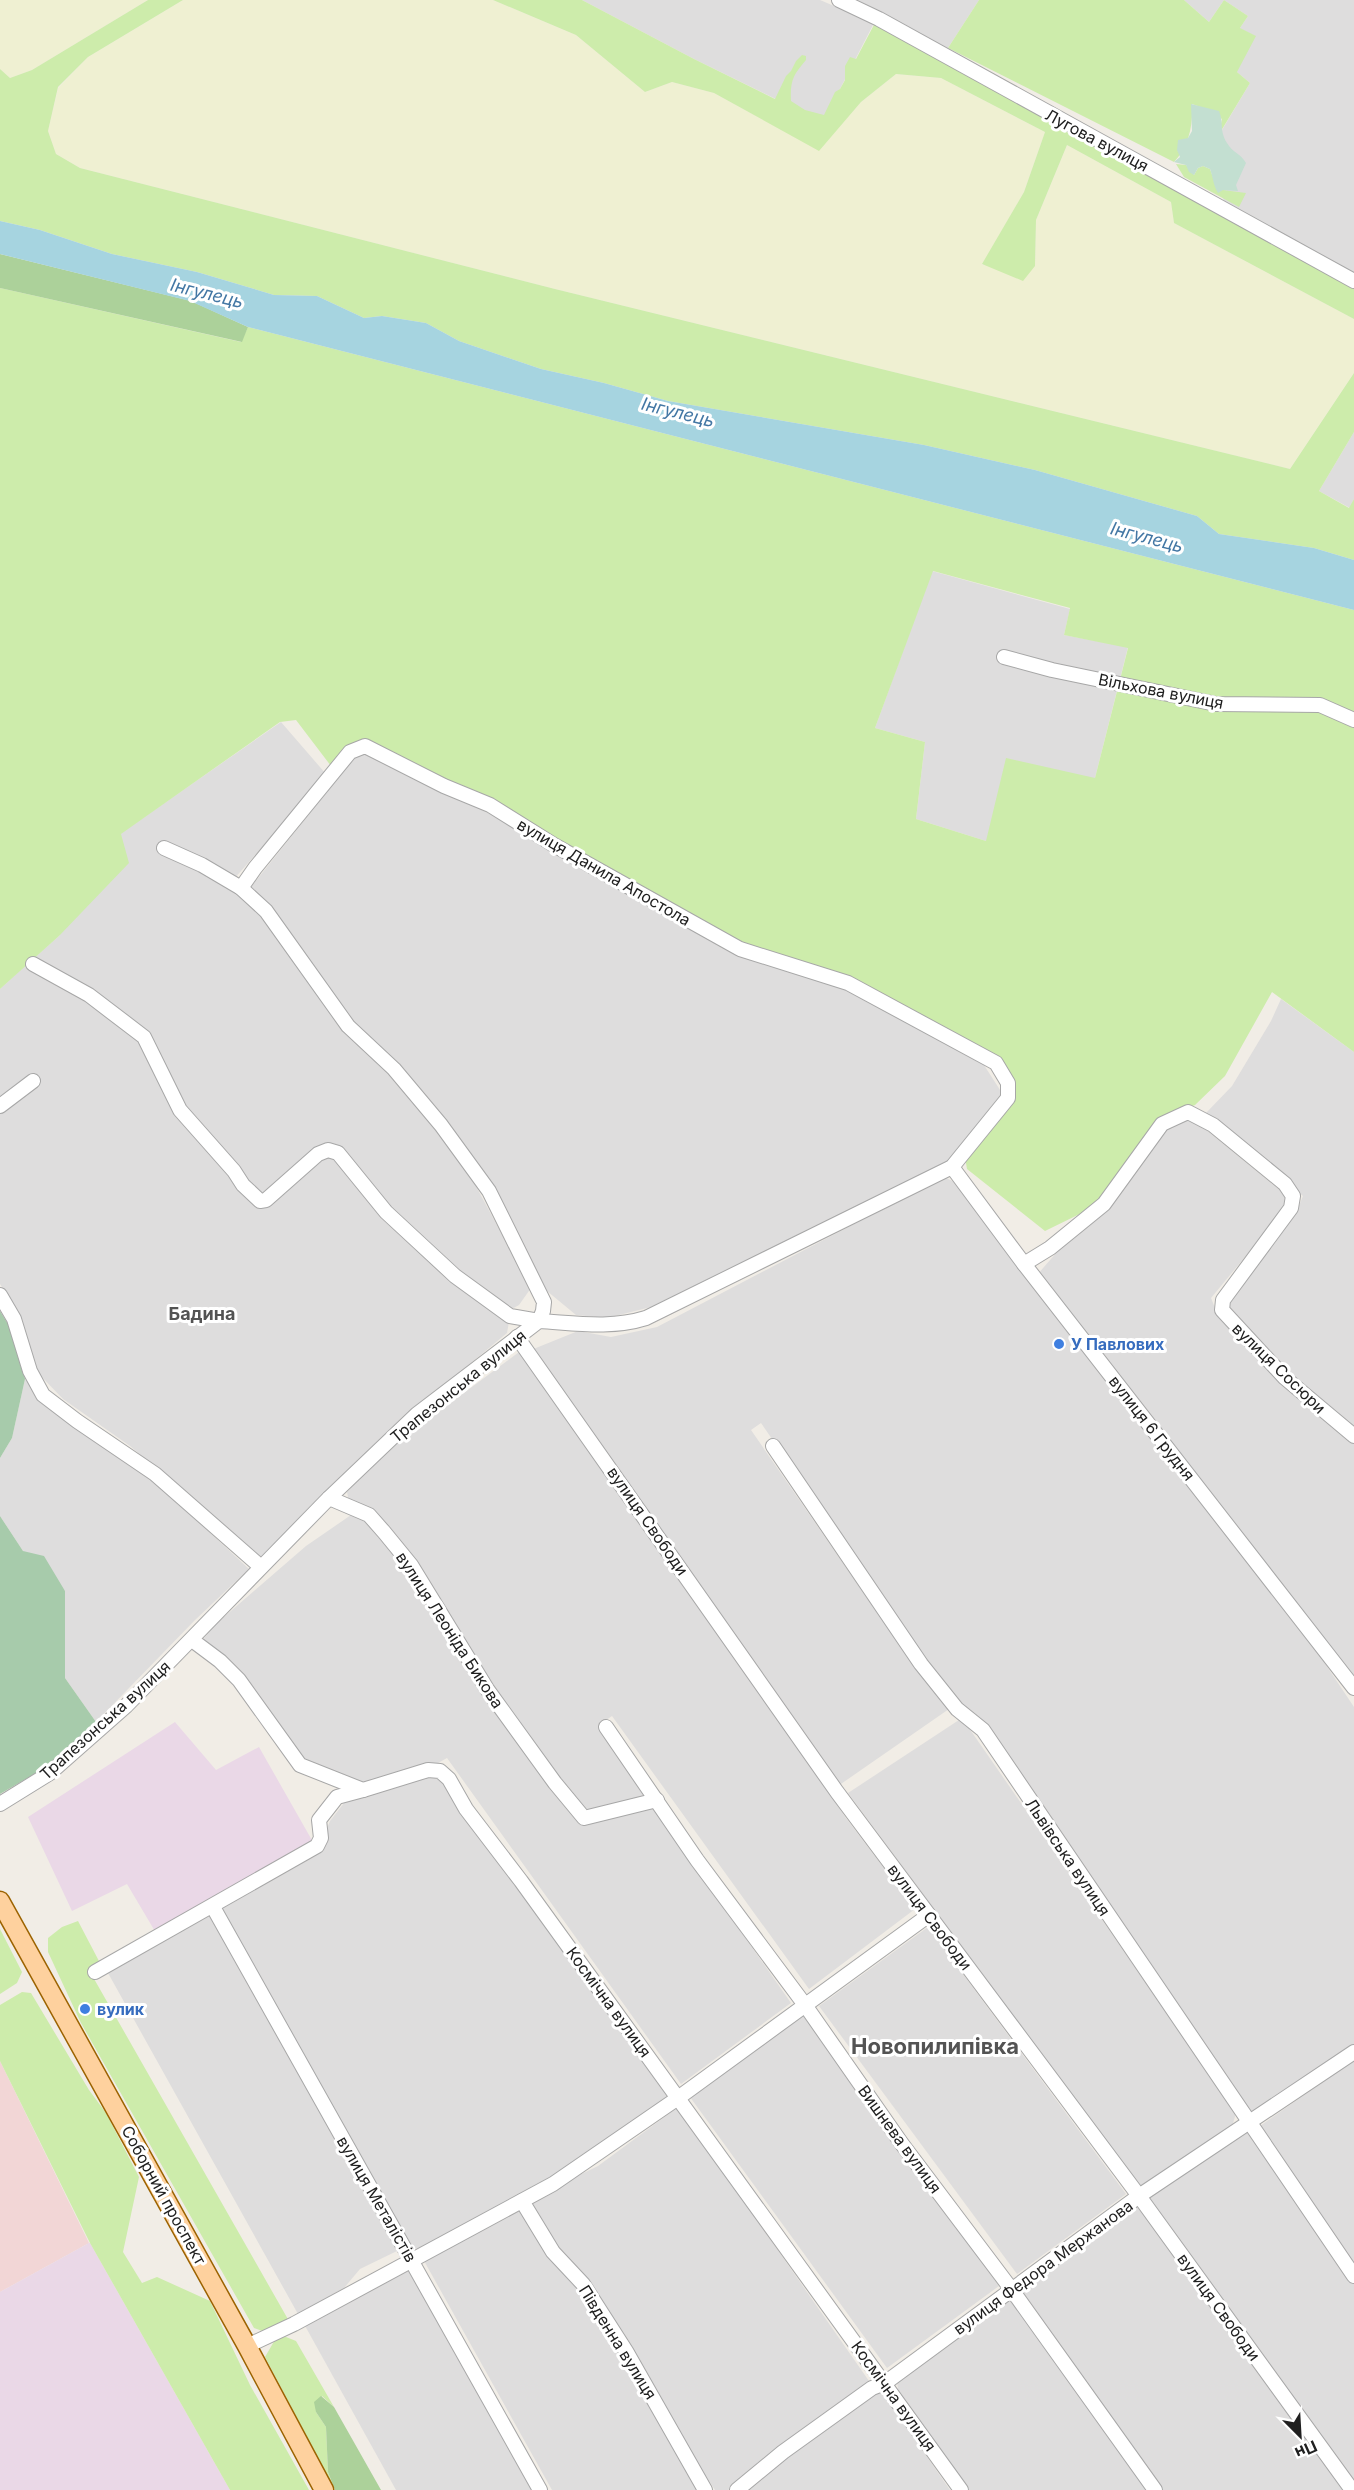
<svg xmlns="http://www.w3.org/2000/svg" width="1354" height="2490" font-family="Inter,sans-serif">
	<rect width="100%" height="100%" fill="#f1ede6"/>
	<!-- residential -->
	<g fill="#dedddd">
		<polygon points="582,0 820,0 874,23 823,122 694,59"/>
		<polygon points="848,0 979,0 948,48"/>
		<polygon points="1184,0 1354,0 1354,273 1224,201 1207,155 1250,83 1237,72 1240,28 1248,16 1224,0 1209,22"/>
		<polygon points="1354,432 1354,499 1350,508 1319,491"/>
		<polygon points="932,571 1070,609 1064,635 1128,647 1095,778 986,841 916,819 925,742 875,728"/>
		<polygon points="281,722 326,774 234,879 195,866 236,891 265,916 465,1166 531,1288 519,1305 510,1310 450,1264 327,1147 261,1198 182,1107 147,1033 33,959 59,936 120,834"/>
		<polygon points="357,754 370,754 492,815 734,951 844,987 982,1062 1002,1093 946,1163 651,1307 607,1318 576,1315 547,1291 515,1236 493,1188 353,1022 271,909 251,887"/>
		<polygon points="27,964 97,1007 141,1044 178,1114 224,1171 259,1207 319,1160 327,1157 337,1160 509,1322 507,1333 393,1428 261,1558 130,1446 63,1399 38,1373 22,1319 0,1284 0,1112 39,1079 33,1073 0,1098 0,989"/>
		<polygon points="1281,999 1354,1052 1354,1432 1251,1336 1228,1312 1230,1301 1296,1213 1303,1196 1206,1113 1232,1086 1271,1021"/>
		<polygon points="1186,1120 1199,1124 1287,1196 1283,1211 1211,1298 1219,1318 1281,1380 1354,1443 1354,1676 1037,1275 1167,1126"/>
		<polygon points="944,1177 959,1184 1314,1647 1354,1707 1354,2045 1251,2115 960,1705 919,1651 761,1423 751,1430 912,1663 949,1709 838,1786 531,1350 578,1331 611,1337 657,1327"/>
		<polygon points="519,1352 677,1569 846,1818 915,1909 809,1989 612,1716 599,1725 645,1797 587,1811 554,1775 502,1698 427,1580 349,1502 347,1492 383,1453"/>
		<polygon points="25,1379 46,1401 137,1465 249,1569 195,1620 96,1722 65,1678 65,1591 23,1551 0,1516 0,1458 12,1438"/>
		<polygon points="351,1515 368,1519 387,1542 582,1823 653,1806 791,2003 681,2084 447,1758 438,1763 425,1765 361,1786 304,1761 205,1643 204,1638 217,1623 306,1546"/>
		<polygon points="962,1718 1236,2113 1232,2127 1141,2189 848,1793"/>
		<polygon points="426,1773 439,1775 670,2096 536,2188 419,2249 411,2248 220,1906 319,1847 330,1821 344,1803"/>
		<polygon points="213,1913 399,2250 360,2269 344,2288 298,2314 108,1973"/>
		<polygon points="928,1927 1126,2194 1017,2274 819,2006"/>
		<polygon points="803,2015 999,2286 887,2368 690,2097"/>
		<polygon points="1354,2060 1354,2265 1260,2126"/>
		<polygon points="678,2107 869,2381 753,2467 728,2490 715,2490 672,2424 670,2414 589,2283 555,2251 529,2207 532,2198 598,2166"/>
		<polygon points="1242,2131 1252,2132 1354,2282 1354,2483 1150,2200 1150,2193"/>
		<polygon points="1137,2205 1143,2208 1347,2490 1161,2490 1019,2291"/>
		<polygon points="521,2210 581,2290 667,2427 701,2490 552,2490 423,2259"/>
		<polygon points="411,2266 535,2490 396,2490 304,2324"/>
		<polygon points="1010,2301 1018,2303 1150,2490 968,2490 898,2390 897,2381 1003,2303"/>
		<polygon points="880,2389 950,2490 748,2490 780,2459"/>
	</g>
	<!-- commercial -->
	<polygon fill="#f2d6d6" points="0,2061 89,2243 0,2292"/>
	<!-- industrial -->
	<g fill="#ead8e7">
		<polygon points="175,1722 216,1770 259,1747 313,1842 156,1933 127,1884 72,1911 28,1817"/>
		<polygon points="89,2243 90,2243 230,2490 0,2490 0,2292"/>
	</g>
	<!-- farmland -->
	<g fill="#eff0d2">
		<polygon points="0,0 148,0 32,70 10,78 0,69"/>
		<polygon points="183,0 493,0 576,35 645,92 672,82 714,93 819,150 861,102 896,74 941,78 1045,132 1024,192 982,265 1035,266 1036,220 1067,145 1171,202 1174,223 1354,319 1354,373 1290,469 555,289 80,168 56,154 48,131 58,88 88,57"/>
	</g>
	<!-- grass -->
	<g fill="#cdecab" fill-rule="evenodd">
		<polygon points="148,0 183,0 88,57 58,87 48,131 56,154 80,168 555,289 1290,469 1354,373 1354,432 1319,491 1349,508 1354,499 1354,560 1314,548 1219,534 1197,516 1035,470 924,445 668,401 604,383 541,369 459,341 426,323 382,316 364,318 317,296 274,295 197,272 112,254 40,230 0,221 0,69 10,78 32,70"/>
		<path d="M493,0H582L694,59L775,99L786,76L791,71L796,61L802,55L806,56V60C793,75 790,81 791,101L805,110L824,115L835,92L840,89L845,80V66L850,57L856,59L876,21L1354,284V319L1174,223L1171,202L1067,145L1036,220L1035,266L1023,281L982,264L1024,192L1045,132L941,78L896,74L861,102L819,151L714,93L672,82L645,92L576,35Z"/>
		<path d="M979,0H1184L1209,22L1224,0L1248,16L1240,28L1256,36L1237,72L1250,83L1221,131L1220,128L1222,119L1209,110L1192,104C1193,126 1189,146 1174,162L948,48Z"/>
		<polygon points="1176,164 1186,165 1194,175 1198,168 1203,166 1210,169 1214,180 1223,190 1246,193 1239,207 1184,177"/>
		<path d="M0,288L241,342L248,327L1354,610V1052L1272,992L1225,1076L1195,1105L1158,1119L1096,1206L1045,1231L967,1169L965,1157L1011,1101L999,1061L853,978L742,946L703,920L483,797L366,743L331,766L296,720L280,722L121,834L129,863L59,936L0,989ZM933,571L1070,608L1064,635L1128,648L1095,778L1006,758L986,841L916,819L925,742L875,728Z"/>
		<polygon points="78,1921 100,1963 89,1970 289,2321 265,2332 254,2328 81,2023 48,1952 48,1938 62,1927"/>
		<polygon points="0,1929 22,1972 17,1983 0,1994"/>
		<polygon points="22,1992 31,1993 89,2090 106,2113 139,2177 123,2252 142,2283 157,2277 210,2301 250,2385 309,2490 230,2490 90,2243 0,2061 0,2005"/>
		<polygon points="286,2337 296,2341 334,2407 322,2396 316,2412 326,2427 328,2472 335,2490 265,2357 276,2338"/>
	</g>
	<!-- forest -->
	<g fill="#acd19a">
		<polygon points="0,254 191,301 248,327 242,342 0,288"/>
		<polygon points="321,2396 334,2407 381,2490 335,2490 328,2472 326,2427 316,2412 314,2402"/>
	</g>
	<!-- wetland -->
	<path fill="#c3dfd1" d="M1191,104L1219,111C1224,123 1219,130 1227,143C1232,152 1241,154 1246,163L1236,185L1238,191L1223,190L1218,193C1213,185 1213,177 1210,169L1203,166L1198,168L1194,175L1189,172L1186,165L1174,162L1180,157L1177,150L1178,140L1188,138L1192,131Z"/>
	<!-- cemetery -->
	<g fill="#a7cbab">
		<polygon points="0,1311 17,1339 25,1379 12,1438 0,1458"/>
		<polygon points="0,1516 23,1551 44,1556 65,1591 65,1678 96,1722 43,1769 0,1794"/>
	</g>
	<!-- water -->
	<polygon fill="#a6d4e0" points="0,221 40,230 112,254 197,272 274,295 317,296 364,318 382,316 426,323 459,341 541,369 604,383 668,401 924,445 1035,470 1197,516 1219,534 1314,548 1354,560 1354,610 248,327 190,301 0,254"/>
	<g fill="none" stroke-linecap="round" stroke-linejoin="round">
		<!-- minor casing -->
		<g stroke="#a7a7a7" stroke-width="16">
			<g id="minor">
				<polyline points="839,0 879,19 1354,281"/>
				<polyline points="1004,657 1052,670 1216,704 1320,705 1354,720"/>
				<polyline points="33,964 89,995 144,1037 180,1110 234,1171 243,1185 260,1201 266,1200 318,1154 328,1150 338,1153 386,1212 455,1276 510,1316 539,1321 543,1311 544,1302 489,1191 441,1125 394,1069 348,1026 266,911 241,888 202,865 164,848"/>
				<polyline points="0,1106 33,1081"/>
				<polyline points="952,1167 1024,1264 1354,1688"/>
				<polyline points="1024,1264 1050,1248 1104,1204 1162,1124 1188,1112 1213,1125 1285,1184 1293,1196 1291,1208 1223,1300 1222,1310 1285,1378 1354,1436"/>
				<polyline points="0,1295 14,1319 30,1371 43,1395 77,1421 155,1474 261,1567"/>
				<polyline points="517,1337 837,1792 1139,2196 1352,2490"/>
				<polyline points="773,1446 921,1664 957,1709 983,1730 1354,2276"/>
				<polyline points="329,1498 369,1515 384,1532 411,1565 487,1689 555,1783 584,1818 657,1800"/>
				<polyline points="192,1640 220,1661 239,1680 300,1765 363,1790 428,1770 440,1771 449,1779 466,1809 521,1881 961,2490"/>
				<polyline points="606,1727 697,1860 805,2005 902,2144 1012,2290 1155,2490"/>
				<path d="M0,1804L50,1773L126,1706L329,1498L417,1414L539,1321C575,1323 611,1329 646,1318L952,1167L1008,1098V1083L996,1063L848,983L740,949L554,845L490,805L444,786L365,746L350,752L255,868L241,888"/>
				<polyline points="213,1907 540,2490"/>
				<polyline points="95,1972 317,1846 321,1838 319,1820 337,1797 363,1790"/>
				<polyline points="522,2201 553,2252 583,2284 626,2351 705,2490"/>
				<polyline points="247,2346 294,2324 553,2184 678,2098 929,1915"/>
				<polyline points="737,2490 783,2452 872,2388 885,2383 1139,2196 1354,2052"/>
			</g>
		</g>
		<!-- major casing -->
		<g stroke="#9c6300" stroke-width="21">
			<polyline id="major" points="0,1901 247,2346 324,2490"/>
		</g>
		<!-- minor -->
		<use href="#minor" stroke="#fff" stroke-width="14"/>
		<!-- major -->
		<use href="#major" stroke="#fed19e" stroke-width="18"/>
	</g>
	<!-- markers -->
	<g fill="#3f7fe0" stroke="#fff" stroke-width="2">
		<circle cx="1059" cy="1344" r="6"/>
		<circle cx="85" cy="2009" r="6"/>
	</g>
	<g text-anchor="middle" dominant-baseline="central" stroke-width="6" stroke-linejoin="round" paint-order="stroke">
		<!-- street labels -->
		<g font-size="16" fill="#202020" stroke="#fff">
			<text transform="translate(1097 140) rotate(28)">Лугова вулиця</text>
			<text transform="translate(1161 691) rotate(11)">Вільхова вулиця</text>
			<text transform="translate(604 872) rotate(30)">вулиця Данила Апостола</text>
			<text transform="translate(1279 1368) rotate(44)">вулиця Сосюри</text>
			<text transform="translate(458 1386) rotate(-39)">Трапезонська вулиця</text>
			<text transform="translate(1152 1428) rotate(52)">вулиця 6 Грудня</text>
			<text transform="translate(648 1521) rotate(55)">вулиця Свободи</text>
			<text transform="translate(450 1630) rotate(57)">вулиця Леоніда Бикова</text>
			<text transform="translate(105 1720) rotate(-42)">Трапезонська вулиця</text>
			<text transform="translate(1068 1857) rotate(56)">Львівська вулиця</text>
			<text transform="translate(930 1917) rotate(53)">вулиця Свободи</text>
			<text transform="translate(609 2002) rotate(54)">Космічна вулиця</text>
			<text transform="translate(900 2139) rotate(54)">Вишнева вулиця</text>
			<text transform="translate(164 2195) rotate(61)">Соборний проспект</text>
			<text transform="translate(377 2199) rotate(60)">вулиця Металістів</text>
			<text transform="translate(1043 2267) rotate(-36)">вулиця Федора Мержанова</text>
			<text transform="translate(1219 2307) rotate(54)">вулиця Свободи</text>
			<text transform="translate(618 2342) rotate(58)">Південна вулиця</text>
			<text transform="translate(894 2396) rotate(54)">Космічна вулиця</text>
		</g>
		<!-- shop labels -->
		<g font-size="16" font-weight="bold" fill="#366cbe" stroke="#fff" text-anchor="start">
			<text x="1071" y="1344">У Павлових</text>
			<text x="97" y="2009">вулик</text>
		</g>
		<!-- water labels -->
		<g font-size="18" font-style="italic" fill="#4377a4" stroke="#fff">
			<text transform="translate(207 293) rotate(14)">Інгулець</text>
			<text transform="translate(678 412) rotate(14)">Інгулець</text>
			<text transform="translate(1147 537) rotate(15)">Інгулець</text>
		</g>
		<!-- neighbourhood labels -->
		<g font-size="18" font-weight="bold" fill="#535353" stroke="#fff">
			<text x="202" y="1313">Бадина</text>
		</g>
		<!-- district labels -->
		<g font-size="22" font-weight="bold" fill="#535353" stroke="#fff">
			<text x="935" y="2046">Новопилипівка</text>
		</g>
	</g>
	<!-- north arrow -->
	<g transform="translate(1300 2436) rotate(156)" stroke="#ffffff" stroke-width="4.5" paint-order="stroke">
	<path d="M0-4.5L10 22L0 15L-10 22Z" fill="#202020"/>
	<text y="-9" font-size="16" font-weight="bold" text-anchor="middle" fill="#202020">Пн</text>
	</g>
</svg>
